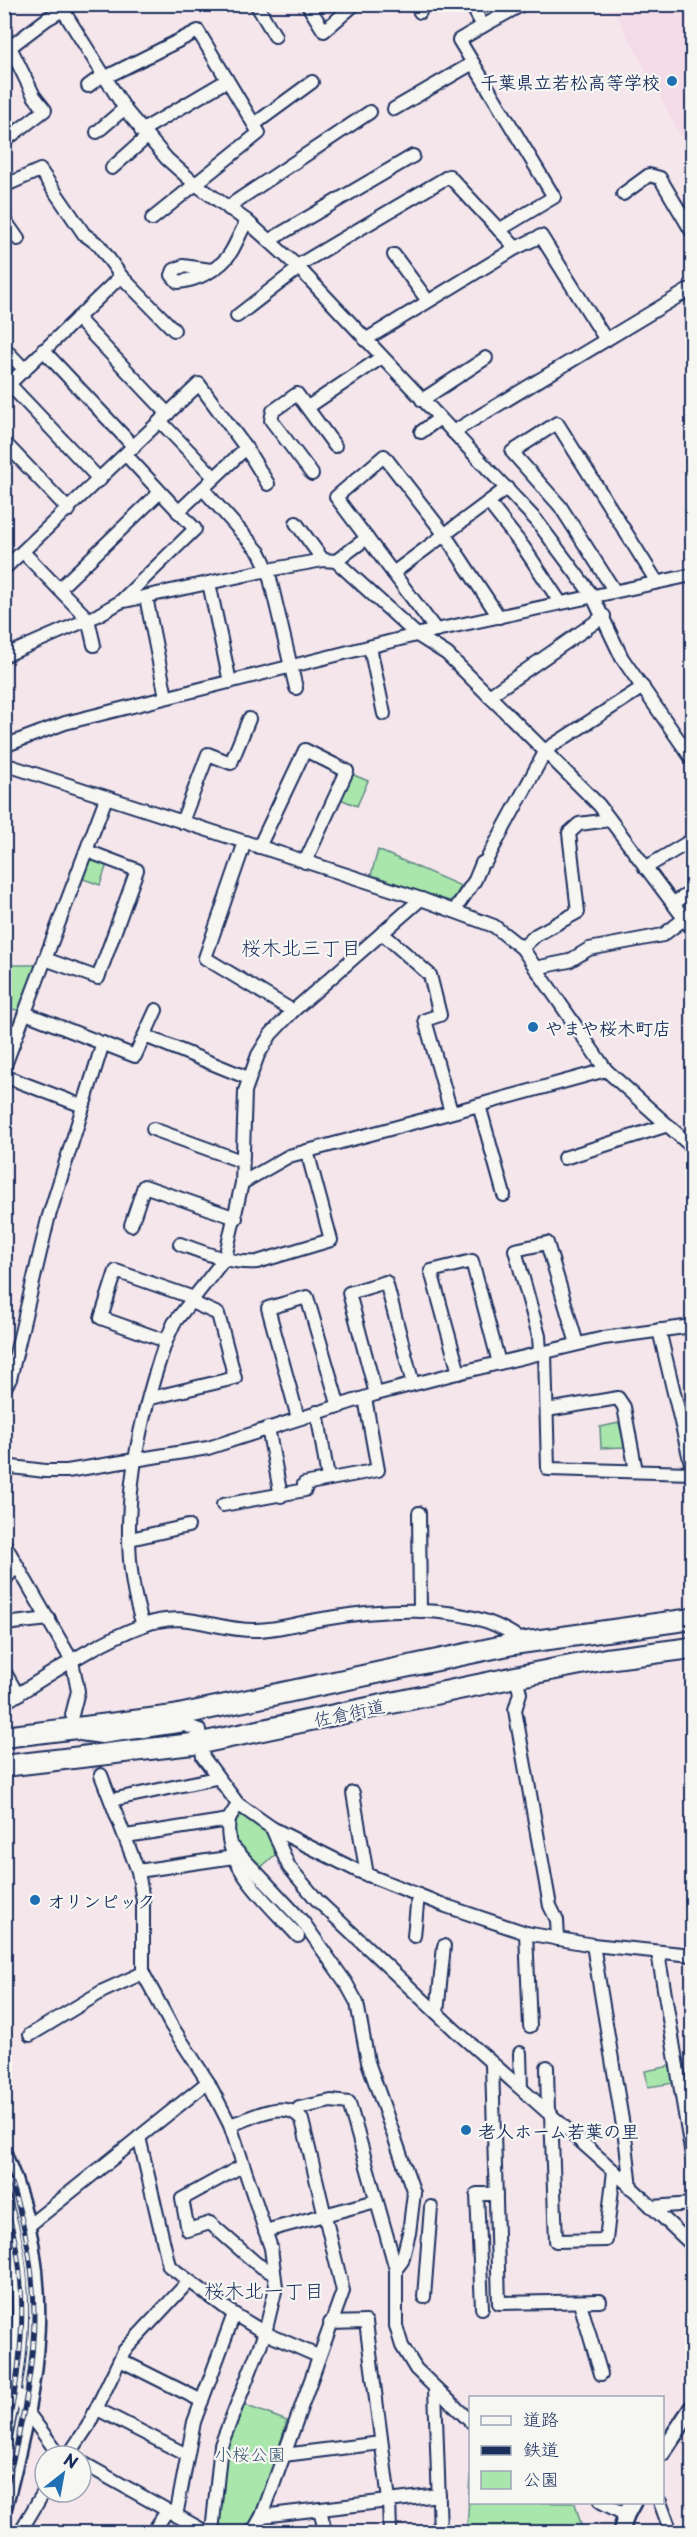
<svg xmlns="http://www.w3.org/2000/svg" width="697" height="2537" font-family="'Playpen Sans','Klee One',sans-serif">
	<rect width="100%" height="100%" fill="#f5e6ec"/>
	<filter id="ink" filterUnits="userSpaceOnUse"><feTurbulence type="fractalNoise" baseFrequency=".0167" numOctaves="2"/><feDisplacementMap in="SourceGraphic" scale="12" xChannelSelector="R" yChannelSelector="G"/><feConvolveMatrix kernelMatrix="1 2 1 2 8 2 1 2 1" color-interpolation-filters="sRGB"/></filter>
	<g filter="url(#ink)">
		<!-- built -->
		<polygon fill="#f4dbe8" points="611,5 692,5 692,157"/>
		<!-- green -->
		<g fill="#a9e6ac" stroke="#628a85" stroke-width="1.5">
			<polygon points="349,773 368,781 357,806 338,798"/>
			<polygon points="378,850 461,886 455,897 449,901 371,875"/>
			<polygon points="88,857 107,864 100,885 81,878"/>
			<polygon points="4,965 40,965 22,1010 5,1009"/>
			<polygon points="619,1423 625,1447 601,1448 600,1427"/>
			<polygon points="240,1808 268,1832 277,1853 258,1870 234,1845 231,1820"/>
			<polygon points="671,2066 674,2083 648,2087 645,2071"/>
			<path d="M242,2404L287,2421C281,2440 259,2519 246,2526C239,2530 226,2528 218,2528L224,2450Z"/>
			<polygon points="470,2475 470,2502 575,2503 583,2532 467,2532"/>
		</g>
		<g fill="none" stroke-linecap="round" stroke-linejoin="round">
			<!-- minor-tunnel -->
			<polyline stroke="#c9c1d0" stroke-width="12" stroke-dasharray="12 6" stroke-linecap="butt" points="77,1726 101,1775"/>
			<!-- minor casing -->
			<g stroke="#1b2f5e" stroke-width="16">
				<g id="minor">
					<polyline points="59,4 127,112 167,159 194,183 247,221 297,266 536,520 592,595 622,658 692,759"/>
					<polyline points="256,4 275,36"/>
					<polyline points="307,4 324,31 355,4"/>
					<polyline points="416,4 420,12"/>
					<polyline points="471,4 483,26 523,4"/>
					<polyline points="483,26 459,40 554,197 499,230"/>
					<polyline points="10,47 47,19 73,4"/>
					<polyline points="4,50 10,47 34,96 45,110 11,136"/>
					<polyline points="104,78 198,31 259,133 152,219"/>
					<polyline points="88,86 103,75"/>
					<polyline points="394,109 473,63"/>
					<polyline points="256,123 312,82"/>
					<polyline points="141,131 226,81"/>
					<polyline points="97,132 125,108"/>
					<polyline points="112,168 147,137"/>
					<polyline points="4,186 40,170 84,234 99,245 121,276 4,389"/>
					<polyline points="623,194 649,175 660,178 692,232"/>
					<polyline points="229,209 235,202 370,112"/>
					<polyline points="4,219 18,239"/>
					<polyline points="270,240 413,156"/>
					<polyline points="394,255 428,301"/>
					<polyline points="297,266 449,176 516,248 541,236 606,340"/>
					<path d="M211,270L183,266L174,270L172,275L178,282C197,280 221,269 231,252C237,242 241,231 247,221"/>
					<polyline points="121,276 174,330"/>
					<polyline points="237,316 299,268"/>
					<polyline points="77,318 168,414"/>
					<polyline points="365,340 516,248"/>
					<polyline points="4,348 25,370"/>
					<polyline points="43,350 134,447"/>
					<polyline points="9,384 100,480"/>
					<polyline points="422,400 486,358"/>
					<polyline points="308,407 382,357"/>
					<polyline points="160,421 214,477"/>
					<polyline points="421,432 440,418"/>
					<polyline points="453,432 692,288"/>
					<polyline points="4,442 69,510"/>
					<polyline points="246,448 268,484"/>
					<polyline points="312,474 271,420 273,411 297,394 335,446"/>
					<polyline points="203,489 260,553 268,570 296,688"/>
					<polyline points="488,502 524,548 560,602"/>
					<polyline points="296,523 323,560"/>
					<polyline points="23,552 88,619 94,645"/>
					<polyline points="336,561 367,538"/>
					<polyline points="4,569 199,384 246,448 178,512"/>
					<polyline points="393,573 507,488"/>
					<polyline points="209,583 230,682"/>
					<polyline points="59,589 160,492"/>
					<polyline points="614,590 560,506 512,452 557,423 657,582"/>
					<polyline points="146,597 166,697"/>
					<polyline points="120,602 195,529 126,455"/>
					<polyline points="436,630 336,497 384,456 445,535 499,617"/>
					<polyline points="370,647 384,714"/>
					<polyline points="4,656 98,615 120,602 268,570 323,560 336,561 417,635 447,654 599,805 692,929"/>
					<polyline points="489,696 604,616"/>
					<polyline points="4,746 65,723 436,630 692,575"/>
					<polyline points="544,751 643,687"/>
					<polyline points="4,764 421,899 494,926 522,948 606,1070 692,1147"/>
					<polyline points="182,822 208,754 231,763 249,719"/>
					<polyline points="245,842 205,958 293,1011"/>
					<polyline points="259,847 305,750 347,771 305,862"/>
					<polyline points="645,868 692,840"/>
					<polyline points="673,903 692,892"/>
					<polyline points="454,911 475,880 482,863 486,861 545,752"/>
					<polyline points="382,933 430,975 440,1015 425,1020 451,1112"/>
					<polyline points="522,948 536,935 578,912 569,833 579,824 609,820"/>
					<polyline points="45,959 98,978 137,870 87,851"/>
					<polyline points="535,968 569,961 589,949 663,935 684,919"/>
					<polyline points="25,1013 135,1056 156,1010"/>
					<polyline points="4,1031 18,1031"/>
					<polyline points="145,1036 248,1078"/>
					<polyline points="4,1068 106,798"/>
					<polyline points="4,1076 83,1106"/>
					<polyline points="479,1105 606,1070"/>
					<polyline points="153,1129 241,1161"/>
					<polyline points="564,1158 668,1125"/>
					<polyline points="242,1183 289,1156 479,1105 504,1195"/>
					<polyline points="131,1225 144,1186 236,1218"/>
					<path d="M180,1244C205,1253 230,1264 257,1262L331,1240L307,1151"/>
					<polyline points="659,1330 692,1468"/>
					<polyline points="166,1341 101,1318 116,1271 194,1298"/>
					<polyline points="545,1352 548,1469 692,1473"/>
					<polyline points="540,1353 539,1336 515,1250 547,1243 577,1344"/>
					<polyline points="459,1373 431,1271 472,1261 499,1363"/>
					<polyline points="4,1389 10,1379 48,1219 103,1043"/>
					<polyline points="376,1394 349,1293 386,1282 413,1384"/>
					<polyline points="151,1398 235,1378 218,1314 191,1302"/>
					<polyline points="547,1410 618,1398 624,1407 636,1471"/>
					<polyline points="317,1412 328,1478"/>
					<polyline points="298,1418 268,1308 307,1297 339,1407"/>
					<polyline points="268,1428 281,1496"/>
					<polyline points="4,1466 45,1471 67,1471 208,1448 376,1394 449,1375 604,1338 692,1326"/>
					<polyline points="223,1505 305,1490 304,1484 378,1470 365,1398"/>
					<polyline points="419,1513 420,1611"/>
					<polyline points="130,1539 188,1526"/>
					<polyline points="4,1543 72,1661 78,1691 72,1715"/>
					<polyline points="4,1581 16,1566"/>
					<polyline points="4,1624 49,1619"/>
					<path d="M143,1625C113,1537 136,1427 166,1341L174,1323L225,1258L242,1183L245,1091L258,1055L271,1034L293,1011L421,899"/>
					<polyline points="4,1671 18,1695"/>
					<polyline points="516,1677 520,1693 515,1710 550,1906 557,1920 558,1939"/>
					<path d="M4,1703C46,1677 98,1641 144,1625C187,1609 214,1631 256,1630C278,1630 302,1622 323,1619C379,1609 465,1602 514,1635L513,1644"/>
					<polyline points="80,1734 102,1737 185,1725 199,1730 203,1757 238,1804 272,1828 358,1871 446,1906 526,1933 593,1945 692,1955"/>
					<polyline points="101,1775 138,1871 143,1901 143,1973 171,2025 208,2082 230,2125 271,2248 276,2287 265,2333 221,2445 212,2532"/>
					<polyline points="353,1793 367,1875"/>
					<polyline points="111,1800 216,1778"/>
					<path d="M238,1804C236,1809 230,1815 229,1820C221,1865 271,1906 298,1936"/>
					<polyline points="272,1828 289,1867 317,1900 456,2031 614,2171 692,2245"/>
					<polyline points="126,1836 229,1820"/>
					<polyline points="232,1846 303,1922 346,1983 357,2003 368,2062 414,2193 409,2233 402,2261 396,2269 396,2326 402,2346 416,2369 470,2421"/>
					<polyline points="138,1871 234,1857"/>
					<polyline points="526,1933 530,2026"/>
					<polyline points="414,1936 418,1895"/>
					<polyline points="593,1945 626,2144 631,2188"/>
					<polyline points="658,1953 692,2156"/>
					<polyline points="437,2013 444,1946"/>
					<polyline points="30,2035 103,1991 143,1973"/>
					<polyline points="520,2053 521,2088"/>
					<polyline points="492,2064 499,2303 600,2301"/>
					<polyline points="547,2067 548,2112"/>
					<polyline points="296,2112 299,2108 331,2101 349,2103 396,2269"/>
					<polyline points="551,2114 556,2241 606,2240 614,2171"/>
					<path d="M230,2125C252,2118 286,2097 302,2120L343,2291L262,2516L253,2532"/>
					<polyline points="139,2137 169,2266 234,2314 265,2333 318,2356"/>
					<polyline points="242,2166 182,2199 188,2230 210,2223 257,2264 274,2274"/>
					<polyline points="652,2207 692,2204"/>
					<polyline points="27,2227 208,2082"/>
					<polyline points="265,2231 376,2201"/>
					<polyline points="424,2297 431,2207"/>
					<polyline points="580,2303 601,2374"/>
					<polyline points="482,2308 477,2194 496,2194"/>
					<polyline points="330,2323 366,2322 389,2500 390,2532"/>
					<polyline points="120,2360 202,2401"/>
					<polyline points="4,2374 28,2413 60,2456"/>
					<polyline points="435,2389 440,2532"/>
					<polyline points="97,2409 187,2455"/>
					<polyline points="284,2455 381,2443"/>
					<polyline points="68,2456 88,2426 124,2351 189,2281"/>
					<polyline points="81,2462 206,2532"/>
					<polyline points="601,2502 626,2515"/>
					<polyline points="660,2502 671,2532"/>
					<polyline points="320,2509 325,2532"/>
					<polyline points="176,2516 194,2422 234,2314"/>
					<polyline points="262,2516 439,2495"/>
					<polyline points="20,2532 45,2490"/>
					<polyline points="153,2532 167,2511"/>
				</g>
			</g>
			<!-- tertiary casing -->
			<g stroke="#1b2f5e" stroke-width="20">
				<g id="tertiary">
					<path d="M4,2155C57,2283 37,2378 4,2506"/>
					<path d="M4,2204C30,2279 22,2360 4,2435"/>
					<polyline points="662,2453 692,2408"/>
					<polyline points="621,2532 626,2515 633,2502"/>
				</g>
			</g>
			<!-- trunk casing -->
			<g stroke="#1b2f5e" stroke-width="24">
				<g id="trunk">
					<polyline points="4,1737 174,1716 513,1644 692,1619"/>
					<polyline points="4,1766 201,1743 530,1674 606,1659 692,1648"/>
				</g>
			</g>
			<!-- minor -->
			<use href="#minor" stroke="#f6f6f2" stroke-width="12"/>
			<!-- tertiary -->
			<use href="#tertiary" stroke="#f6f6f2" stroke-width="15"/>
			<!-- trunk -->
			<use href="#trunk" stroke="#f6f6f2" stroke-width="20"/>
			<!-- rail casing -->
			<g stroke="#1b2f5e" stroke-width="5">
				<g id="rail">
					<path d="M4,2164C52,2288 35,2374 4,2497"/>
					<path d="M4,2201C32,2280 23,2365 4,2444"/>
				</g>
			</g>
			<!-- rail -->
			<use href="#rail" stroke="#f6f6f2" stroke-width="3" stroke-dasharray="9" stroke-linecap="butt"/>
		</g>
	</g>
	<!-- markers -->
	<g fill="#1f6fb2" stroke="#f6f6f2" stroke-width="2">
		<circle cx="672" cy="81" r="6"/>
		<circle cx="533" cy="1027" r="6"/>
		<circle cx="35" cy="1900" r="6"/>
		<circle cx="466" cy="2130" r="6"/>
	</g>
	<g text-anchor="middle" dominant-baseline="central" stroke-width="4.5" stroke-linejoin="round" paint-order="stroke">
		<!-- poi labels -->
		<g font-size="18" font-weight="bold" fill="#1b2f5e" stroke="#f6f6f2" text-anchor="start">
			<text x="660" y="81" text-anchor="end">千葉県立若松高等学校</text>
			<text x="545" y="1027">やまや桜木町店</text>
			<text x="47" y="1900">オリンピック</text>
			<text x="478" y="2130">老人ホーム若葉の里</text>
		</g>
		<!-- street labels -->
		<g font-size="18" fill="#1b2f5e" stroke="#f6f6f2">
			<text transform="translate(349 1712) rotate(-12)">佐倉街道</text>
		</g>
		<!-- park labels -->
		<g font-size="18" fill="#37546e" stroke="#f6f6f2">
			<text x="250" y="2453">小桜公園</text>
		</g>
		<!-- neighbourhood labels -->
		<g font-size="20" fill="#1b2f5e" stroke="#f6f6f2">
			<text x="301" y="947">桜木北三丁目</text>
			<text x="264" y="2290">桜木北一丁目</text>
		</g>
	</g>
	<!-- margin -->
	<rect width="697" height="2537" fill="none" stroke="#f6f6f2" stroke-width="24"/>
	<rect x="12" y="12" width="673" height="2513" fill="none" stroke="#1b2f5e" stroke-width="2" filter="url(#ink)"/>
	<!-- legend -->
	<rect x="469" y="2396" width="195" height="108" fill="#f6f6f2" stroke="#9ea6b7" stroke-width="1.5"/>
	<rect x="481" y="2416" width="30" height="9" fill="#f6f6f2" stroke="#9ea6b7" stroke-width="1.5"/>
	<text x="523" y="2426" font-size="18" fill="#1b2f5e">道路</text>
	<rect x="481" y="2446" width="30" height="9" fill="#1b2f5e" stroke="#9ea6b7" stroke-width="1.5"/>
	<text x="523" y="2456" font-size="18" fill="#1b2f5e">鉄道</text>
	<rect x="481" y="2471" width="30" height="18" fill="#a9e6ac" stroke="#9ea6b7" stroke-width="1.5"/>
	<text x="523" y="2486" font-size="18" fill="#1b2f5e">公園</text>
	<!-- north arrow -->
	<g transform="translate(63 2474) rotate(31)"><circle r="28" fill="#f6f6f2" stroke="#9ea6b7" stroke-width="1.5"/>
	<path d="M0-4.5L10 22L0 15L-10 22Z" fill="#1f6fb2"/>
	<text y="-9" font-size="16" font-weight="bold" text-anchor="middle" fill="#1b2f5e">N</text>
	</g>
</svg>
